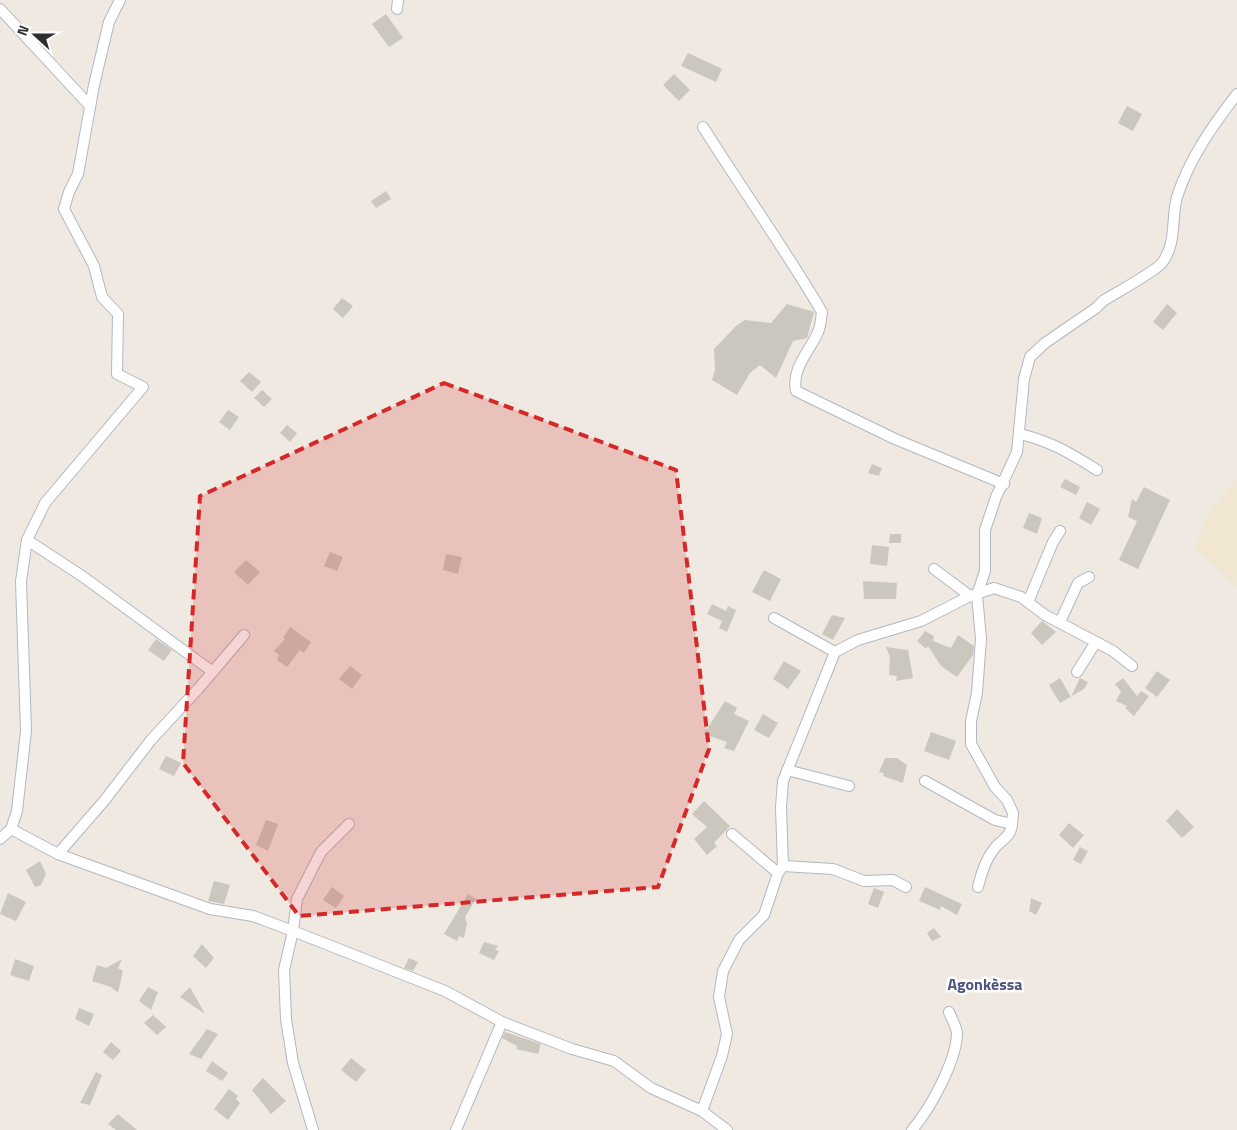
<svg xmlns="http://www.w3.org/2000/svg" width="1237" height="1130" font-family="'Titillium Web',sans-serif">
	<rect width="100%" height="100%" fill="#efe9e1"/>
	<!-- education -->
	<polygon fill="#f0e6d1" points="1237,479 1237,587 1195,548 1207,516"/>
	<!-- building -->
	<g fill="#cbc7bf">
		<polygon points="386,14 403,38 389,47 372,24"/>
		<polygon points="688,53 722,69 716,82 681,66"/>
		<polygon points="674,74 690,90 679,101 663,85"/>
		<polygon points="1127,106 1142,114 1133,131 1118,123"/>
		<polygon points="386,191 391,199 376,208 371,201"/>
		<polygon points="342,298 353,306 343,318 333,309"/>
		<polygon points="787,304 814,312 807,338 793,341 776,378 760,365 750,373 737,395 712,380 715,370 714,349 737,325 745,320 771,323"/>
		<polygon points="1167,304 1177,313 1163,330 1153,322"/>
		<polygon points="249,372 261,382 252,392 240,381"/>
		<polygon points="262,390 272,399 264,407 254,398"/>
		<polygon points="228,410 239,417 230,430 219,422"/>
		<polygon points="287,425 297,433 290,442 280,433"/>
		<polygon points="872,464 882,468 879,476 868,473"/>
		<polygon points="1065,479 1080,487 1076,495 1060,487"/>
		<polygon points="1144,487 1170,500 1138,569 1119,560 1137,521 1128,517 1132,499 1136,502"/>
		<polygon points="1087,502 1100,509 1091,525 1079,518"/>
		<polygon points="1029,513 1042,518 1037,534 1023,528"/>
		<polygon points="890,534 901,534 901,543 889,543"/>
		<polygon points="872,545 889,547 887,566 870,564"/>
		<polygon points="330,552 343,557 337,571 324,566"/>
		<polygon points="446,554 462,557 458,574 443,570"/>
		<polygon points="246,560 260,572 248,585 234,572"/>
		<polygon points="764,570 781,579 770,601 752,592"/>
		<polygon points="863,581 897,583 896,599 864,599"/>
		<polygon points="712,604 726,611 728,606 736,610 727,632 719,628 722,621 707,614"/>
		<polygon points="832,615 845,618 833,640 822,634"/>
		<polygon points="1042,621 1056,632 1042,645 1031,633"/>
		<polygon points="290,627 311,642 304,653 300,650 287,667 277,660 279,655 274,651 285,639 283,638"/>
		<polygon points="925,631 934,636 933,641 951,648 958,635 974,646 973,655 957,677 941,666 928,646 926,649 917,641"/>
		<polygon points="156,639 172,650 164,661 148,650"/>
		<polygon points="886,647 908,650 913,678 896,681 897,676 889,675 890,657"/>
		<polygon points="784,661 801,671 788,689 773,679"/>
		<polygon points="350,666 362,675 352,689 339,679"/>
		<polygon points="1157,671 1170,680 1157,697 1145,688"/>
		<polygon points="1060,678 1071,697 1080,678 1088,682 1084,689 1060,703 1049,685"/>
		<polygon points="1123,678 1137,696 1141,691 1149,696 1134,716 1125,708 1127,706 1116,701 1121,691 1115,684"/>
		<polygon points="725,701 737,708 734,714 749,721 734,751 724,748 727,742 704,734"/>
		<polygon points="763,714 778,723 769,738 754,730"/>
		<polygon points="931,732 956,741 949,760 924,751"/>
		<polygon points="166,756 181,763 174,776 159,769"/>
		<polygon points="885,758 897,758 907,765 903,783 883,776 884,773 879,772"/>
		<polygon points="704,801 730,826 714,843 717,846 707,855 694,839 707,827 692,814"/>
		<polygon points="1177,809 1194,827 1182,838 1166,821"/>
		<polygon points="266,820 278,824 268,851 256,845"/>
		<polygon points="1069,823 1084,835 1073,848 1059,835"/>
		<polygon points="1080,847 1088,851 1081,864 1073,860"/>
		<polygon points="40,861 46,874 41,885 35,887 26,870"/>
		<polygon points="214,881 230,885 224,904 208,901"/>
		<polygon points="332,887 344,896 336,908 323,900"/>
		<polygon points="925,887 962,904 957,915 941,906 940,910 919,901"/>
		<polygon points="874,888 884,892 878,908 868,904"/>
		<polygon points="8,893 26,902 16,921 0,914"/>
		<polygon points="468,894 476,899 465,917 467,923 464,938 459,936 457,941 444,934"/>
		<polygon points="1031,898 1042,903 1036,915 1029,911"/>
		<polygon points="934,928 941,937 932,941 927,933"/>
		<polygon points="484,942 498,946 495,950 499,951 494,960 479,953"/>
		<polygon points="202,944 214,958 206,968 193,956"/>
		<polygon points="409,958 418,962 413,971 404,968"/>
		<polygon points="15,959 34,966 29,981 10,975"/>
		<polygon points="122,959 118,968 123,971 118,993 111,987 92,981 97,965 106,968"/>
		<polygon points="148,987 158,992 151,1010 139,1001"/>
		<polygon points="190,987 205,1014 180,997"/>
		<polygon points="79,1008 94,1014 89,1026 75,1019"/>
		<polygon points="153,1015 166,1027 157,1035 144,1023"/>
		<polygon points="207,1029 218,1034 201,1059 189,1054"/>
		<polygon points="505,1032 541,1044 538,1054 516,1049 517,1046 502,1038"/>
		<polygon points="111,1042 121,1051 113,1060 103,1052"/>
		<polygon points="351,1058 366,1070 356,1082 341,1070"/>
		<polygon points="212,1061 228,1073 222,1081 206,1071"/>
		<polygon points="96,1072 102,1075 90,1105 80,1103"/>
		<polygon points="263,1078 286,1101 271,1114 252,1090"/>
		<polygon points="229,1089 238,1096 236,1099 240,1103 228,1120 214,1109"/>
		<polygon points="118,1114 137,1130 116,1130 108,1124"/>
	</g>
	<g fill="none" stroke-linecap="round" stroke-linejoin="round">
		<!-- minor casing -->
		<g stroke="#b4b7c1" stroke-width="12">
			<g id="minor">
				<polyline points="0,9 90,106"/>
				<polyline points="397,9 398,0"/>
				<path d="M703,127C742,189 785,249 822,312C821,318 821,326 818,332C810,351 791,368 796,391L895,439L1004,484"/>
				<path d="M1020,434C1050,441 1072,454 1097,470"/>
				<polyline points="27,540 82,576 213,672"/>
				<polyline points="934,569 970,596"/>
				<polyline points="1028,602 1053,542 1060,531"/>
				<polyline points="774,618 835,652"/>
				<polyline points="1060,622 1078,583 1089,577"/>
				<polyline points="1077,672 1096,642"/>
				<polyline points="787,770 849,786"/>
				<path d="M925,781L995,820L1012,824C1011,837 1002,839 994,849C986,859 981,874 978,887"/>
				<path d="M1012,824L1013,813L1007,800L995,787L971,744V721L977,693L981,639L977,595L985,571V530L996,497L1017,452L1024,379L1030,357L1045,343L1096,308L1103,301C1114,294 1156,271 1162,263C1177,243 1171,219 1177,197C1189,159 1213,125 1237,94"/>
				<polyline points="11,829 58,854 210,909 253,916 293,931 445,991 502,1022 572,1049 614,1061 651,1088 702,1111 727,1130"/>
				<polyline points="732,834 778,873 783,866 781,807 783,781 835,652 858,640 921,621 970,596 994,588 1021,597 1045,615 1113,651 1132,666"/>
				<polyline points="0,839 11,829 17,811 26,731 21,581 27,540 45,503 143,387 117,374 118,314 102,297 94,266 64,209 69,192 78,174 94,85 109,22 120,0"/>
				<polyline points="58,854 104,801 151,740 198,689 244,635"/>
				<polyline points="783,866 833,869 864,881 893,880 906,887"/>
				<polyline points="702,1111 722,1056 727,1034 719,997 723,971 739,940 764,915 778,873"/>
				<polyline points="313,1130 293,1063 286,1019 284,970 293,931 297,899 321,852 349,824"/>
				<polyline points="456,1130 502,1022"/>
				<path d="M912,1130C930,1109 956,1062 957,1034C957,1027 951,1018 949,1012"/>
			</g>
		</g>
		<!-- minor -->
		<use href="#minor" stroke="#fff" stroke-width="10"/>
	</g>
	<!-- marked area -->
	<path fill="#d62828" fill-opacity="0.2" stroke="#d62828" stroke-width="4" stroke-dasharray="10 6" stroke-linejoin="round" d="M444,383L676,470L709,749L658,887L299,916L183,763L200,496Z"/>
	<g text-anchor="middle" dominant-baseline="central" stroke-width="5" stroke-linejoin="round" paint-order="stroke">
		<!-- quarter labels -->
		<g font-size="16" font-weight="bold" fill="#4d5680" stroke="#fff">
			<text x="985" y="984">Agonkèssa</text>
		</g>
	</g>
	<!-- north arrow -->
	<g transform="translate(35 35) rotate(291)" stroke="#ffffff" stroke-width="4" paint-order="stroke">
	<path d="M0-4L9 19L0 12L-9 19Z" fill="#2e2e2e"/>
	<text y="-8" font-size="14" font-weight="bold" text-anchor="middle" fill="#2e2e2e">N</text>
	</g>
</svg>
